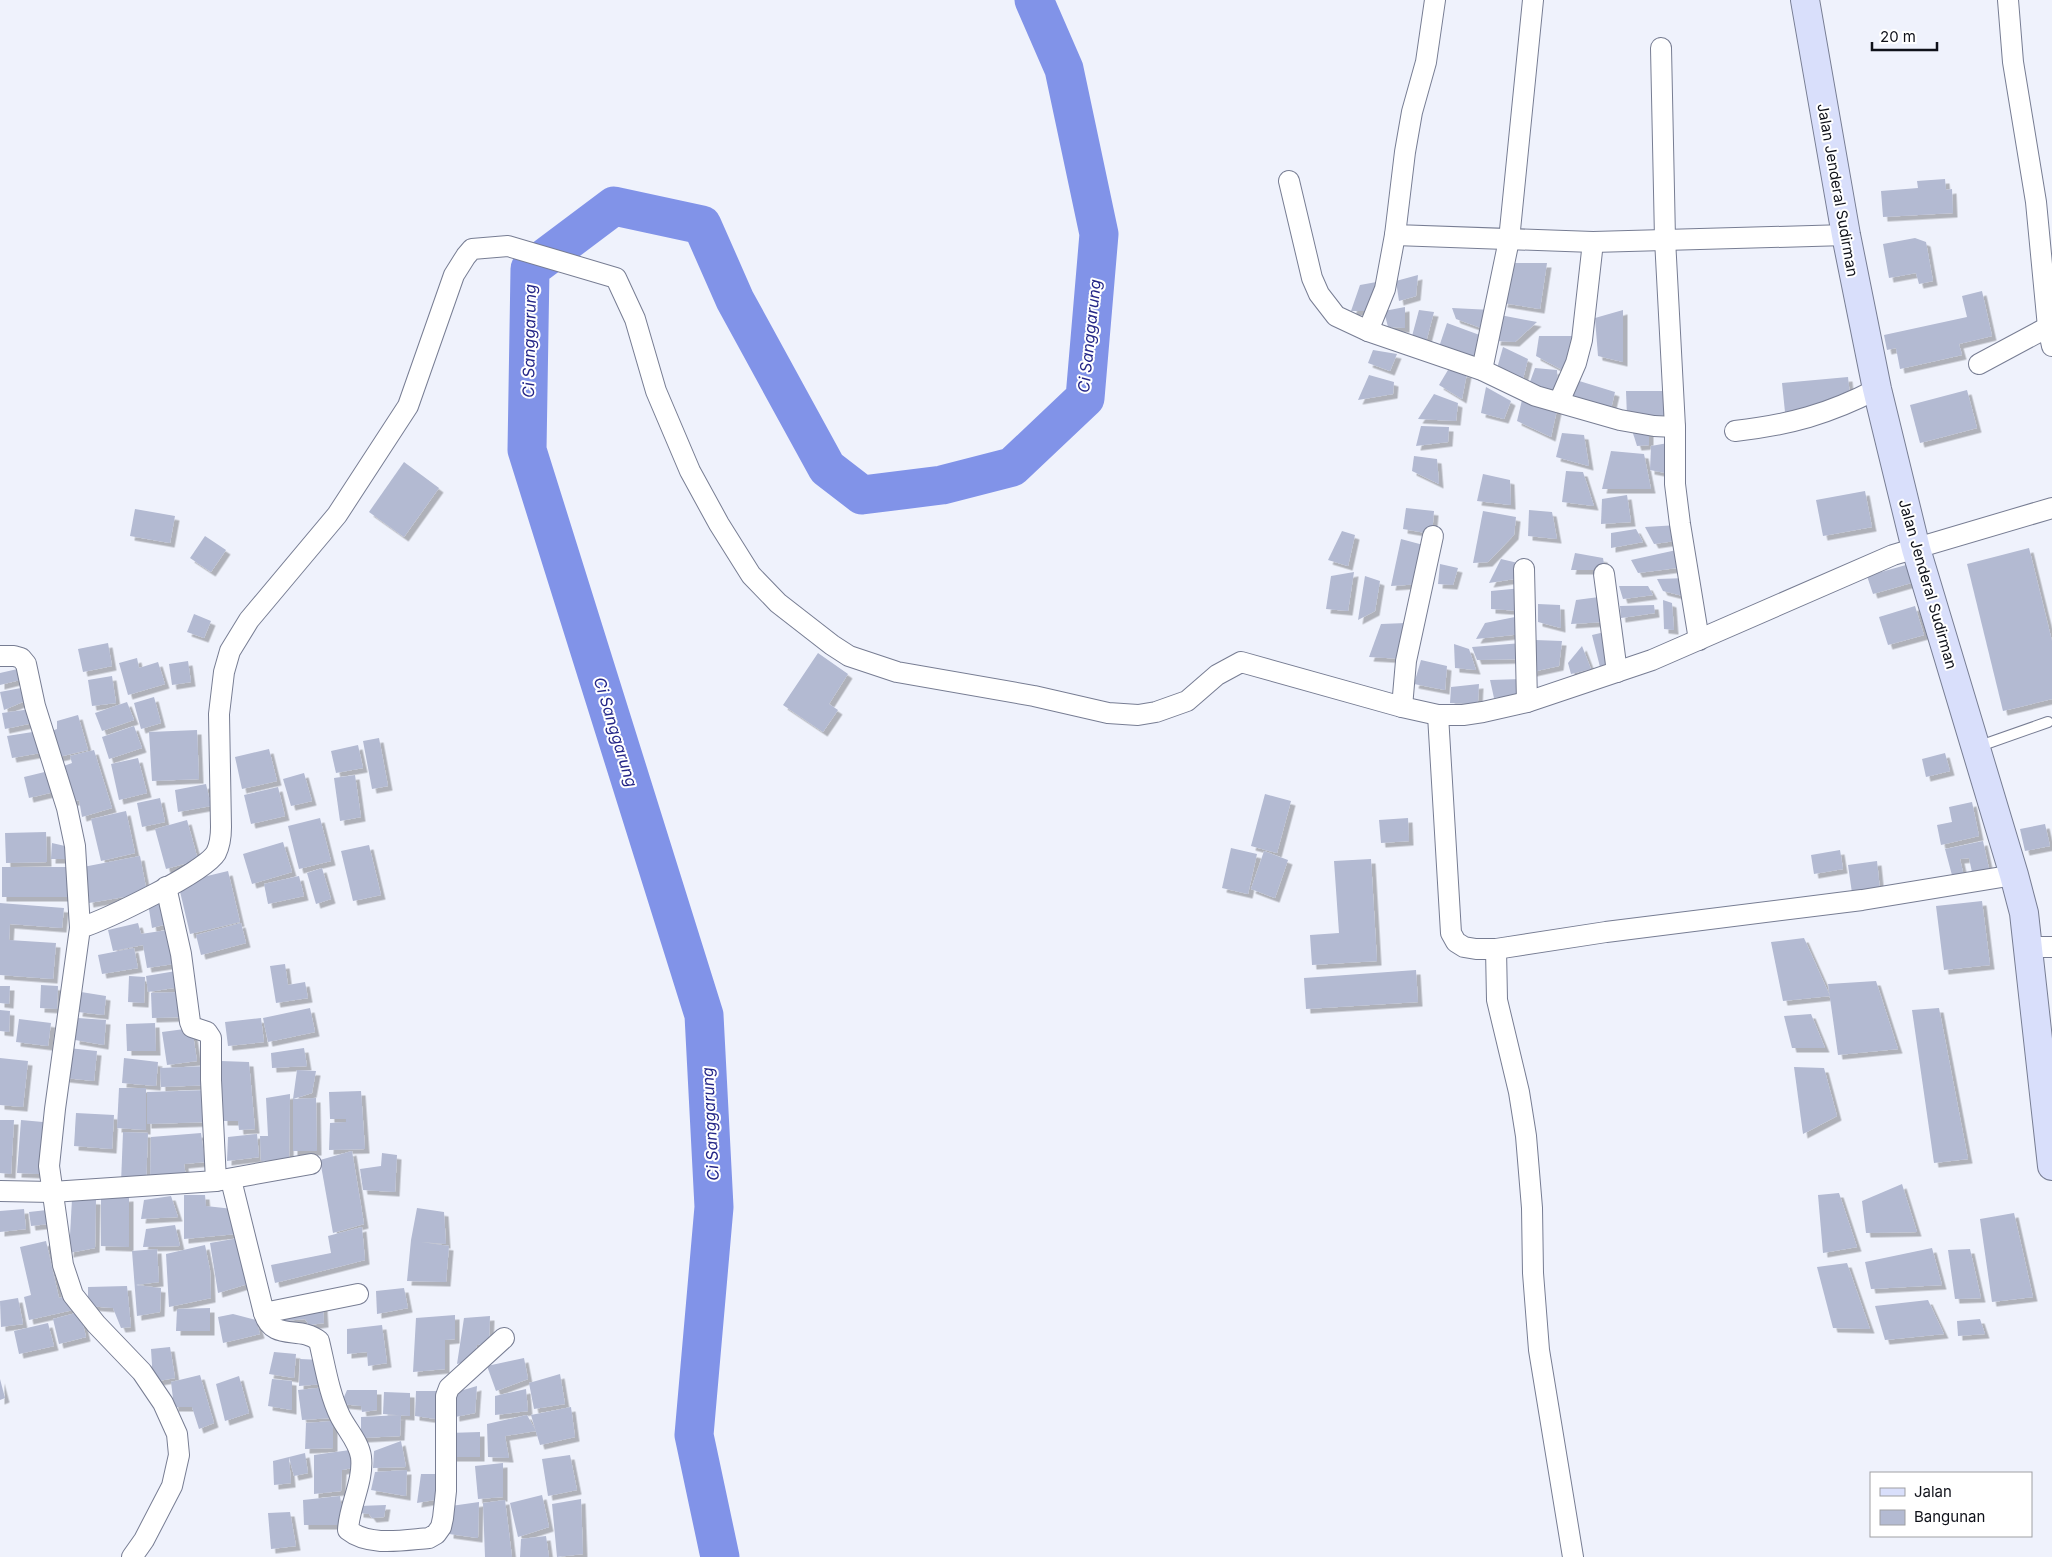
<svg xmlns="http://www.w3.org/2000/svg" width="2052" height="1557" font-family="Inter,sans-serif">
	<defs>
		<filter id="shadow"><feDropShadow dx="4.5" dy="4.5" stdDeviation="0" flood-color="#0004"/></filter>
	</defs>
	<rect width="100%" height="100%" fill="#eff2fc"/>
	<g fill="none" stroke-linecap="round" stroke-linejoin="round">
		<!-- river -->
		<polyline stroke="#8193e8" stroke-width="39" points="720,1557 694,1435 714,1207 704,1015 527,450 530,269 614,206 702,225 735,300 827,468 862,495 942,485 1012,467 1085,398 1099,234 1064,69 1034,0"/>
	</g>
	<!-- building -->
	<g fill="#b3bad2" filter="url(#shadow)">
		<polygon points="1945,179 1946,190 1952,189 1953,213 1883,217 1881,191 1918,188 1917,181"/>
		<polygon points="1915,238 1926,242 1933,281 1919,284 1916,273 1889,278 1883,244"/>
		<polygon points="1511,263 1547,263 1540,309 1503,303"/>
		<polygon points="1418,275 1416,296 1399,301 1396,281"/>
		<polygon points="1382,281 1375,311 1351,311 1360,285"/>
		<polygon points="1982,291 1992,336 1959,344 1962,355 1900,369 1896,348 1887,350 1884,335 1967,317 1962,296"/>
		<polygon points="1405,307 1405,328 1388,327 1384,311"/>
		<polygon points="1452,308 1492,310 1484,329 1456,319"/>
		<polygon points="1419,310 1434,312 1425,346 1411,340"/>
		<polygon points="1623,310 1623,362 1598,356 1595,318"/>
		<polygon points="1500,315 1537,322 1515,342 1496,341"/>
		<polygon points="1447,323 1485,337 1478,361 1437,353"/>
		<polygon points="1539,336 1577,336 1570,374 1536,356"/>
		<polygon points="1503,347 1528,359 1522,383 1496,372"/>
		<polygon points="1373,350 1397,354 1390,371 1368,363"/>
		<polygon points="1535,368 1557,370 1558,390 1527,390"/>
		<polygon points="1448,370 1467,373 1462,399 1439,385"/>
		<polygon points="1369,375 1394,382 1393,394 1358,400"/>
		<polygon points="1848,377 1850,396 1838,407 1785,412 1782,383"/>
		<polygon points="1576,380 1615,392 1610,413 1570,401"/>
		<polygon points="1486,387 1511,401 1504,419 1481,413"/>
		<polygon points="1967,390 1977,428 1920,443 1910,405"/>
		<polygon points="1626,391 1669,391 1670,415 1627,417"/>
		<polygon points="1434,394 1458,403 1456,421 1418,419"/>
		<polygon points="1522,400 1558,405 1551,437 1517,421"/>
		<polygon points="1421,426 1449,427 1448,442 1416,446"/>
		<polygon points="1631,427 1649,427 1649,445 1637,446"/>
		<polygon points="1562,433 1584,435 1589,466 1556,457"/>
		<polygon points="1668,443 1671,474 1650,470 1651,446"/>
		<polygon points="1611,451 1644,454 1651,489 1602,489"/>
		<polygon points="1414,456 1437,459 1439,484 1412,471"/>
		<polygon points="404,462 439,488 404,537 369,512"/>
		<polygon points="1566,471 1583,472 1594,506 1562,502"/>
		<polygon points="1483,474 1510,480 1511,505 1477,501"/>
		<polygon points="1865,491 1872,527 1823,536 1816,500"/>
		<polygon points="1627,495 1631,522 1601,524 1602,499"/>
		<polygon points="1406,508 1434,511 1432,534 1403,529"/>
		<polygon points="135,509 175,516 170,543 130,536"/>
		<polygon points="1529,510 1552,512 1557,539 1528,536"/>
		<polygon points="1483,511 1516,517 1514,535 1488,562 1473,563"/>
		<polygon points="1678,525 1682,540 1654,544 1645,527"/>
		<polygon points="1636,529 1643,542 1611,548 1611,533"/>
		<polygon points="1342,531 1355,535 1348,566 1328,560"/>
		<polygon points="205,536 226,550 211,572 190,558"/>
		<polygon points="1401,539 1427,546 1420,584 1391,586"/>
		<polygon points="2029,548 2052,641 2052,699 2003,711 1967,564"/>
		<polygon points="1681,549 1685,567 1638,573 1631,560"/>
		<polygon points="1575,553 1603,558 1605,570 1571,570"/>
		<polygon points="1501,559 1518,563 1521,578 1489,583"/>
		<polygon points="1440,564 1458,568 1453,585 1438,584"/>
		<polygon points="1906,565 1911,583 1873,594 1867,576"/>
		<polygon points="1354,572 1348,611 1326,609 1331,576"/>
		<polygon points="1365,576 1380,581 1375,611 1358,620"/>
		<polygon points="1687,578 1691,598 1663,591 1657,579"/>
		<polygon points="1619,586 1648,586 1653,595 1623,599"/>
		<polygon points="1522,588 1521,611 1491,609 1491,591"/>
		<polygon points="1599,597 1604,622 1571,624 1576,600"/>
		<polygon points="1663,600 1672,603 1674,630 1664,629"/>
		<polygon points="1538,604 1560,605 1561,628 1538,622"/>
		<polygon points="1654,605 1655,613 1621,618 1620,606"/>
		<polygon points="1915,606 1924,635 1888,645 1879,617"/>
		<polygon points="194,614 211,621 204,638 187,632"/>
		<polygon points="1520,616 1522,634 1476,639 1485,623"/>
		<polygon points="1406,623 1404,659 1369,657 1381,624"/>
		<polygon points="1609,631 1610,662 1600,667 1592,635"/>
		<polygon points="1535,640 1562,641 1559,666 1532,672"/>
		<polygon points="108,643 112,666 83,672 78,649"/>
		<polygon points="1522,643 1521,659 1477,660 1472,647"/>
		<polygon points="1454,644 1469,649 1476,670 1455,668"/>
		<polygon points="1582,646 1591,669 1571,674 1568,663"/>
		<polygon points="818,653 848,674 829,704 838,710 823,732 783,705"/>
		<polygon points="137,658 139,668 158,662 165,684 128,695 119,663"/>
		<polygon points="1421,660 1447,666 1445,690 1414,684"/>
		<polygon points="188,661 191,682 172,685 169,664"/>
		<polygon points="22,668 24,679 0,685 0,673"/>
		<polygon points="112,676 116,703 92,706 88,680"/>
		<polygon points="1521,679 1520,695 1494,698 1490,680"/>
		<polygon points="1479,684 1478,701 1474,704 1450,703 1451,687"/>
		<polygon points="21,688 25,701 4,710 0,692"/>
		<polygon points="154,697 161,723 141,729 134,703"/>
		<polygon points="127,702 134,720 102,731 95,713"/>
		<polygon points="31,709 33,723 5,729 2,713"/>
		<polygon points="78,715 88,750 54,758 46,733 57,729 57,721"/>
		<polygon points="134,726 142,748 109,759 102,737"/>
		<polygon points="197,730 199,779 152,781 149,732"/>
		<polygon points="39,731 46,752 12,758 7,736"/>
		<polygon points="379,738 388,786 372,789 363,741"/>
		<polygon points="358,745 363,768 336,773 331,751"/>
		<polygon points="269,749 277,781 242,789 235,757"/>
		<polygon points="94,750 112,808 82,817 79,800 70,802 61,767 72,763 70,756"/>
		<polygon points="1945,753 1950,771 1926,777 1922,759"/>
		<polygon points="138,758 147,793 119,800 111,764"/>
		<polygon points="53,770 58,791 29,798 24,777"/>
		<polygon points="304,773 312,801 291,806 283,779"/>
		<polygon points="355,775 361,817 340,821 334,778"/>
		<polygon points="206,784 211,806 178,812 175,790"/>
		<polygon points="278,787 285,816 251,824 244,795"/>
		<polygon points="1265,794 1291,801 1277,853 1251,846"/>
		<polygon points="160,798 165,822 142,827 137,803"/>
		<polygon points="1972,802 1979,836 1941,845 1937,825 1952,822 1949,807"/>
		<polygon points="126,811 135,853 101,861 91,819"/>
		<polygon points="320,818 331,861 299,869 288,826"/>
		<polygon points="1408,818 1409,841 1381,843 1379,820"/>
		<polygon points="187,820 198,860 166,869 155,829"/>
		<polygon points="2045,824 2050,846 2025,851 2020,829"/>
		<polygon points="46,832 47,862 6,863 5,833"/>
		<polygon points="1983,841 1990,873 1973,877 1969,858 1960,859 1964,877 1953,879 1945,849"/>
		<polygon points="283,842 292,872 252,884 243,854"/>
		<polygon points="52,843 65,846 65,859 51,859"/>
		<polygon points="369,845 381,895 353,901 341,851"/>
		<polygon points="1231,848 1257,854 1248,894 1222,888"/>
		<polygon points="1840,850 1843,869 1814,874 1811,855"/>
		<polygon points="1264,851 1288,860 1275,898 1251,889"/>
		<polygon points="140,856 147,893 89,903 83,867"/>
		<polygon points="1371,859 1377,961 1312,965 1310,935 1339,933 1334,861"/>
		<polygon points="1877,861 1880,890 1852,893 1848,865"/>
		<polygon points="2,867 69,867 70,897 2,897"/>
		<polygon points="322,868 331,899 316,904 307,873"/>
		<polygon points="228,871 240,922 190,934 178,883"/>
		<polygon points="299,876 304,896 268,904 264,884"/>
		<polygon points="1982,901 1990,965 1944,970 1936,906"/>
		<polygon points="164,902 167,924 152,928 148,903"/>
		<polygon points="0,903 64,908 62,928 10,924 9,940 56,943 53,979 0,975"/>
		<polygon points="138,923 141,934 174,929 180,963 147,968 143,945 113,951 108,930"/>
		<polygon points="241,923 246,943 201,955 196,935"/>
		<polygon points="1804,938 1830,996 1783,1001 1771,942"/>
		<polygon points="134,948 138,968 102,974 98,955"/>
		<polygon points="285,964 288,985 305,982 308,998 276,1003 270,966"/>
		<polygon points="1416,970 1418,1002 1306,1009 1304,978"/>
		<polygon points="176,971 180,987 148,992 146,976"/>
		<polygon points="129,976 145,977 144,1003 128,1002"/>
		<polygon points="1876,981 1898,1049 1838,1055 1828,984"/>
		<polygon points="41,985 58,986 57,1009 40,1008"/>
		<polygon points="0,986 10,986 9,1004 0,1003"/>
		<polygon points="81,992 106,996 104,1015 78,1012"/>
		<polygon points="181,992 183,1017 152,1018 151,993"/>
		<polygon points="310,1008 315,1032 268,1042 263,1018"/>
		<polygon points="1939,1008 1968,1159 1934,1163 1912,1010"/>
		<polygon points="0,1010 10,1011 9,1032 0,1031"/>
		<polygon points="1811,1014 1825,1048 1792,1048 1784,1016"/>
		<polygon points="78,1018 106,1020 104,1045 75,1040"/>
		<polygon points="261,1018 264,1042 228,1046 225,1022"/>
		<polygon points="19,1019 51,1023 48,1046 16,1042"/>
		<polygon points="155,1023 156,1051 127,1051 126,1024"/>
		<polygon points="192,1028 197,1061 167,1065 162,1032"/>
		<polygon points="68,1048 97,1051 94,1081 65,1078"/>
		<polygon points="304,1048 307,1066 272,1068 271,1053"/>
		<polygon points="0,1058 28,1061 23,1107 0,1105"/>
		<polygon points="124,1058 158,1062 156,1086 122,1083"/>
		<polygon points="221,1061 249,1062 255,1129 239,1130 238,1121 223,1121"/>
		<polygon points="209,1066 210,1085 161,1087 160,1068"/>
		<polygon points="1794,1067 1824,1068 1837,1116 1803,1134"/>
		<polygon points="297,1070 316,1071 312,1093 293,1099 316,1098 317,1151 293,1151 293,1099"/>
		<polygon points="119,1088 146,1088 146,1130 117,1128"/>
		<polygon points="209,1090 209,1122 147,1124 147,1092"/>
		<polygon points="361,1091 365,1149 329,1150 330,1123 346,1122 346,1119 330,1119 329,1092"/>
		<polygon points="290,1094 289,1160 261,1161 260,1136 268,1136 266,1098"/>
		<polygon points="76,1113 114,1115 112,1149 74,1146"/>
		<polygon points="0,1120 14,1120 11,1174 0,1173"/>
		<polygon points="21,1120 43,1122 39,1174 17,1173"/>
		<polygon points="123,1132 148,1133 146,1184 121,1183"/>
		<polygon points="201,1133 205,1162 184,1164 187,1183 150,1184 151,1137"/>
		<polygon points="257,1134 259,1157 227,1161 228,1137"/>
		<polygon points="352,1151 364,1224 333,1233 320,1160"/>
		<polygon points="382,1153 397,1155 395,1192 363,1190 360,1169 381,1166"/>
		<polygon points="1902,1184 1917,1232 1866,1233 1862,1201"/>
		<polygon points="1839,1193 1857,1247 1823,1253 1818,1195"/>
		<polygon points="184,1195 205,1195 206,1206 233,1209 236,1234 184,1239"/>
		<polygon points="171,1196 178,1217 141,1219 144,1200"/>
		<polygon points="129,1197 129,1247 101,1246 101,1199"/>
		<polygon points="72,1199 96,1200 95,1248 69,1253"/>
		<polygon points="417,1208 444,1212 446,1244 421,1242 449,1246 446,1282 407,1281 411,1240"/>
		<polygon points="24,1209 26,1229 0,1232 0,1211"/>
		<polygon points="47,1210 49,1224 31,1226 29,1212"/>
		<polygon points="2014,1213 2033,1297 1992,1302 1980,1219"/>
		<polygon points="175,1225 180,1246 143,1247 146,1229"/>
		<polygon points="362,1227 365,1260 275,1283 271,1265 331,1253 328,1236"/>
		<polygon points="239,1238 251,1283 218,1293 210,1243"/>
		<polygon points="46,1241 59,1298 70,1295 73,1310 29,1320 24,1297 31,1295 20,1247"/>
		<polygon points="205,1245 210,1270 211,1298 169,1307 166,1254"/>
		<polygon points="1932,1248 1942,1285 1871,1289 1865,1262"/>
		<polygon points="157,1249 159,1282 136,1285 161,1288 160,1312 137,1316 132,1251"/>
		<polygon points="1970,1249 1981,1298 1955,1299 1948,1250"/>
		<polygon points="1847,1263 1870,1329 1833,1328 1817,1267"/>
		<polygon points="127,1286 131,1327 121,1328 113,1308 88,1306 88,1287"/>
		<polygon points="404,1288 408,1308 377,1314 376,1291"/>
		<polygon points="18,1298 23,1324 1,1327 0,1301"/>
		<polygon points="1928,1300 1944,1334 1885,1340 1875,1306"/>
		<polygon points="323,1306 324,1323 309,1325 305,1319 284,1321 280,1312"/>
		<polygon points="210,1308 210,1331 176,1331 177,1309"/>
		<polygon points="80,1312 86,1337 59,1344 53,1319"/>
		<polygon points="233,1314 256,1320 260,1334 223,1343 218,1317"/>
		<polygon points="455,1315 455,1339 445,1340 445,1369 413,1372 416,1318"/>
		<polygon points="490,1316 489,1343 477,1345 473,1360 457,1364 464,1318"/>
		<polygon points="1980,1319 1985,1334 1958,1336 1957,1321"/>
		<polygon points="48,1323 54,1346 19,1354 14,1331"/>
		<polygon points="382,1325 387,1363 368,1366 367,1352 347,1354 347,1329"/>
		<polygon points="170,1347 175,1378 153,1382 151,1349"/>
		<polygon points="274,1352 296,1354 294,1378 269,1374"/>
		<polygon points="524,1358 528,1379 496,1391 487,1366"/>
		<polygon points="300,1359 321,1360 323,1384 299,1386"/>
		<polygon points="560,1374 565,1404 534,1409 529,1383"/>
		<polygon points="200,1375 214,1423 199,1429 192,1407 174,1407 171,1382"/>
		<polygon points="239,1376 249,1413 225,1421 216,1384"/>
		<polygon points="0,1379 5,1398 0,1400"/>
		<polygon points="272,1379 292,1381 292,1410 268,1406"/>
		<polygon points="477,1386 475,1413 455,1417 453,1393"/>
		<polygon points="327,1387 331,1418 302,1420 298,1390"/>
		<polygon points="526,1389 528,1411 495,1415 495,1396"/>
		<polygon points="347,1390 377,1390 377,1410 362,1412 361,1406 341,1404"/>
		<polygon points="416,1391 438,1391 436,1419 415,1416"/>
		<polygon points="384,1392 410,1393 410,1416 383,1414"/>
		<polygon points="571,1407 575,1437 540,1445 531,1415"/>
		<polygon points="401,1415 400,1436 361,1438 361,1417"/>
		<polygon points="527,1415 536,1431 505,1436 509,1458 488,1457 487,1424"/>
		<polygon points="333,1421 333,1448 305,1449 306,1423"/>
		<polygon points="480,1432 480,1457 449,1457 448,1433"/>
		<polygon points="401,1441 406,1467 373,1468 374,1451"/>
		<polygon points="350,1450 352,1468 342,1470 341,1491 314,1494 314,1455"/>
		<polygon points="305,1453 308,1473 294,1476 289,1457 291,1483 274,1485 273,1461"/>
		<polygon points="570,1455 577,1490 548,1496 542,1459"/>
		<polygon points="503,1463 503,1497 478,1499 475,1466"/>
		<polygon points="407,1470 406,1496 371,1490 375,1472"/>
		<polygon points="421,1474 445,1474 440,1499 417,1503"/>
		<polygon points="542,1495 549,1527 518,1537 510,1503"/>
		<polygon points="340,1496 344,1525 304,1525 303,1500"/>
		<polygon points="581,1499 583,1554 557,1557 552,1504"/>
		<polygon points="505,1500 512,1557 485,1557 483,1503"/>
		<polygon points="479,1502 478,1538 449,1534 451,1506"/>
		<polygon points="386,1505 384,1517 372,1518 369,1514 359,1513 359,1506"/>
		<polygon points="290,1512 296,1546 271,1549 268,1513"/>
		<polygon points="546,1536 549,1557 520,1557 521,1539"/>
	</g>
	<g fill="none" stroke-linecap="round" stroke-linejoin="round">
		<!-- lane casing -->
		<g stroke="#777d93" stroke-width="12">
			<polyline id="lane" points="1977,747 2048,722"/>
		</g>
		<!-- street casing -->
		<g stroke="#777d93" stroke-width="22">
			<g id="street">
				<polyline points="1435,0 1426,62 1412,112 1405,152 1395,235 1593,242 1846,235"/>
				<polyline points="2008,0 2013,62 2036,202 2048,327 2052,346"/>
				<polyline points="1661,48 1665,239 1675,427 1675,484 1680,524 1699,640"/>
				<polyline points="1289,181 1312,278 1319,294 1336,316 1368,331 1482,370 1536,396 1620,420 1654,426 1675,427"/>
				<polyline points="1368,331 1385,289 1395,235"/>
				<polyline points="1979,364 2048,327"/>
				<polyline points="1482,370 1509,240 1533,0"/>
				<polyline points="1559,402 1576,363 1582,340 1593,242"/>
				<path d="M1735,431C1789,425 1829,414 1877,389"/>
				<polyline points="1524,569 1527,702"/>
				<polyline points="1604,574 1617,672"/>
				<polyline points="0,656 14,656 21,658 26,664 35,706 67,808 75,846 80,928"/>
				<polyline points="1402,707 1406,661 1433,536"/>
				<polyline points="1438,715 1451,933 1456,942 1464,947 1476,949 1496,949 1606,932 1862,900 2014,875"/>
				<polyline points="166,887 181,954 190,1022 192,1027 207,1032 211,1038 211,1080 216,1181"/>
				<polyline points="2028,947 2052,947"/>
				<polyline points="1496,949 1497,1000 1519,1092 1526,1136 1532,1208 1533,1273 1539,1350 1573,1557"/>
				<polyline points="231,1180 264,1313 358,1294"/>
				<polyline points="0,1191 52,1192 216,1181 311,1164"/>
				<path d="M264,1313C273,1342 300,1325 319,1341C325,1366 329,1393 340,1416C347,1430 359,1442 361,1457C364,1481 349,1506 348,1530C369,1547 404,1540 429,1538L436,1534L441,1527L443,1518L446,1491V1396L449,1388L504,1338"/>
				<path d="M132,1557L144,1540L172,1486L179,1455L177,1434L163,1403L142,1372L96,1324L73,1295L63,1265L49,1166L55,1109L80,928C105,920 204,873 216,853C220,845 221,836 221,827L219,714L224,672L230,651L249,620L337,515L408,406L454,275L466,256L472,249L508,246L616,278L635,319L656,391L690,471L719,524L751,575L778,603L832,645L849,656L897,672L1034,696L1108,713L1138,715L1156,712L1187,701L1217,675L1241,662L1402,707L1438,715H1463L1483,712L1527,702L1652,660L1893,555L2052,508"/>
			</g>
		</g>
		<!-- secondary casing -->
		<g stroke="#777d93" stroke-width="30">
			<polyline id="secondary" points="1805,0 1846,235 1877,389 1916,549 2014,875 2024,913 2052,1166"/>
		</g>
		<!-- lane -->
		<use href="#lane" stroke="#fff" stroke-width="10"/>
		<!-- street -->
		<use href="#street" stroke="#fff" stroke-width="20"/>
		<!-- secondary -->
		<use href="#secondary" stroke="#d9dffb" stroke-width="28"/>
	</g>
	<g text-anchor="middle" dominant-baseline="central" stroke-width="4" stroke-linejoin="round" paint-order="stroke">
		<!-- street labels -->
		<g font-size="15" fill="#0f1119" stroke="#fff">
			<text transform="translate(1838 190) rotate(80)">Jalan Jenderal Sudirman</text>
			<text transform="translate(1928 584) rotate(74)">Jalan Jenderal Sudirman</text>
		</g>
		<!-- water labels -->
		<g font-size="16" font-style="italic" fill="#242687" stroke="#fff">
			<text transform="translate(1089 336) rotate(-84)">Ci Sanggarung</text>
			<text transform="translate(529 341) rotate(-89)">Ci Sanggarung</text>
			<text transform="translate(616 732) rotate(73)">Ci Sanggarung</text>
			<text transform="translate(710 1124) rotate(-93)">Ci Sanggarung</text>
		</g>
	</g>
	<!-- legend -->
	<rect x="1870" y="1472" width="162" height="65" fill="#ffffff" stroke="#9fa0a3"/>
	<rect x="1880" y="1488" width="25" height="8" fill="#d9dffb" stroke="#9fa0a3"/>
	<text x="1914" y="1497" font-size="15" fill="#0f1119">Jalan</text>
	<rect x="1880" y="1510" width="25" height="15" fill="#b3bad2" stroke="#9fa0a3"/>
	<text x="1914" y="1522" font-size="15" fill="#0f1119">Bangunan</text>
	<!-- scale -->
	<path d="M1872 42v8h65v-8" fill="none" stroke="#0f1119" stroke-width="2.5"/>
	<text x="1880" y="42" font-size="15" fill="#0f1119" stroke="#ffffff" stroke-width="4" paint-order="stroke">20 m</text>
</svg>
